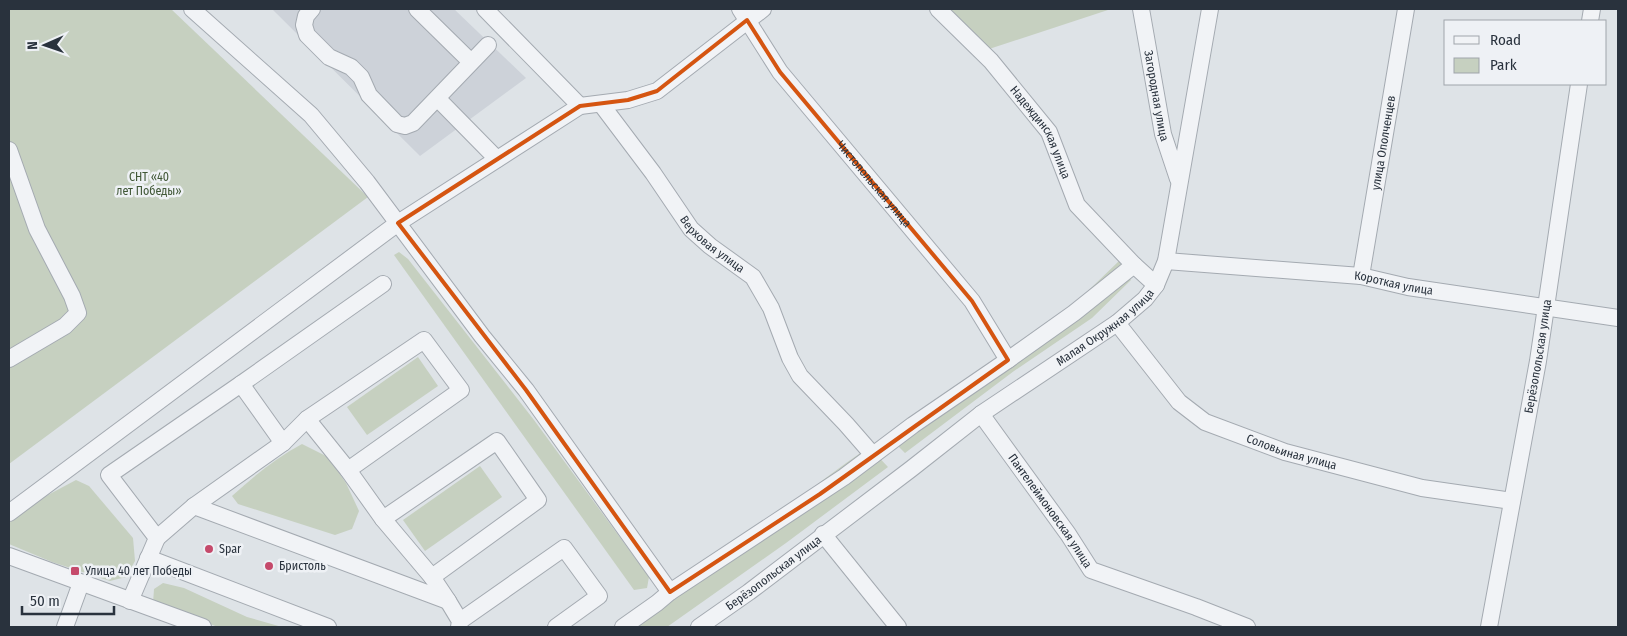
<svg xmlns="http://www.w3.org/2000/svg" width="1627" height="636" font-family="'Fira Sans Condensed',sans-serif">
	<rect width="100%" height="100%" fill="#dee3e7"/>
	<!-- built -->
	<polygon fill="#cdd2d9" points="272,9 454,9 526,78 420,156"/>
	<!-- green -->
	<g fill="#c6d0c0">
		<polygon points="9,9 171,9 368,197 9,464"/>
		<polygon points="948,9 1111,9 986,50"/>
		<polygon points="399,252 408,259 534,420 649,577 647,588 634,590 394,255"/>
		<polygon points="1119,261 1131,280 1092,318 1014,371 905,453 890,438 1065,313"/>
		<polygon points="418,357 438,386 367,435 347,407"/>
		<path d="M302,444L328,457L346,483L359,511L352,529L335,535L238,504L232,496C254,476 276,458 302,444Z"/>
		<path d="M869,447L888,467L786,543L667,627H629C711,570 786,504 869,447Z"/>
		<polygon points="480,466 502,497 425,551 403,520"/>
		<polygon points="76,480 89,486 133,538 135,561 126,577 110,581 52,562 9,544 9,523 46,496"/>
		<polygon points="163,583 184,588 247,617 282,627 218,627 153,603 154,589"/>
	</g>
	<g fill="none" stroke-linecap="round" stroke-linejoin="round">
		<!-- minor casing -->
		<g stroke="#a4aab1" stroke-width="18">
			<g id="minor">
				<polyline points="192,9 311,115 367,182 482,336 526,390 670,592"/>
				<polyline points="312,9 306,16 304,25 307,35 329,57 351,67 361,77 369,95 397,124 405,126 413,123 488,45"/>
				<polyline points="417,9 471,62"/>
				<polyline points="485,9 580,106"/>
				<path id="s1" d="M740,9L780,72L972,301L1008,360"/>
				<path id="s2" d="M938,9L991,61L1049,132L1077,205L1134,265L1156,285"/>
				<path id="s3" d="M1141,9L1163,134L1178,179"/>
				<polyline points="1590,21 1592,9"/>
				<polyline points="438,99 497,159"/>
				<path id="s4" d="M601,104L653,173L691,229L710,246L753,277L771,308L790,358L800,376L846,424L873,455"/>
				<polyline points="9,150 37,229 72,296 78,313 65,326 9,359"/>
				<path id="s5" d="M1166,261L1361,276L1408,287L1618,318"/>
				<path id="s6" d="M1361,276L1406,9"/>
				<path id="s7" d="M1117,323L1179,402L1205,422L1285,452L1422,488L1512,501"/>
				<polyline points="241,384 283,443"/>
				<path id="s8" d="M981,414L1068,534L1091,570L1196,607L1247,627"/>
				<polyline points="307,419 348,470 383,519 432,577 448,601 460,621 459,627"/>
				<polyline points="194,506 448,601"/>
				<polyline points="9,513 398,223 580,106 628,100 657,91 763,9"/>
				<polyline points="383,519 497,441 538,500 432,577"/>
				<polyline points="823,534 898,627"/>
				<polyline points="157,538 194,506 283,443 307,419 424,340 461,390 348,470"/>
				<polyline points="9,556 203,627"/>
				<polyline points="148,558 328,627"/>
				<polyline points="130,601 157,538 109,475 241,384 383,284"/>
				<polyline points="460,621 564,548 599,596 556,627"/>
				<polyline points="65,627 81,583"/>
				<polyline points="623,627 657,603 670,592 844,477 913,425 1008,360 1074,313 1134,265"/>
				<path id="s9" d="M699,627L749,592L911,469L981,414L1117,323L1145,299L1156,285L1166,261L1210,9"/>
				<path id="s10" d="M1489,627L1538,361L1579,84"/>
			</g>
		</g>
		<!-- minor -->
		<use href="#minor" stroke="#f1f3f6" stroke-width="16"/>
	</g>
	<!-- marked area -->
	<path fill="none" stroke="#d55511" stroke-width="4" stroke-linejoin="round" d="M747,20L780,72L972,301L1008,360L820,494L670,592L526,390L398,223L580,106L628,100L657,91Z"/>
	<!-- markers -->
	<g fill="#c54a6b" stroke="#eef1f5" stroke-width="2">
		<circle cx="209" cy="549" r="5"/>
		<circle cx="269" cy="566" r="5"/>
		<rect x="70" y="566" width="10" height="10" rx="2.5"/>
	</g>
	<g text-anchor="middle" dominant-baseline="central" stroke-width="5" stroke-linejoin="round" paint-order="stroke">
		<!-- street labels -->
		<g font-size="12" fill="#29323d" stroke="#eef1f5">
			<text stroke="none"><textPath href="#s3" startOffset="88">Загородная улица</textPath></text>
			<text stroke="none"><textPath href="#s2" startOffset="162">Надеждинская улица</textPath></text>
			<text stroke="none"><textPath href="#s6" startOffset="135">улица Ополченцев</textPath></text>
			<text stroke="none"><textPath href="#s1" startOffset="221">Чистопольская улица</textPath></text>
			<text stroke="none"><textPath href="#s4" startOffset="180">Верховая улица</textPath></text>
			<text stroke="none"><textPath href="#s5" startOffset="229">Короткая улица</textPath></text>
			<text stroke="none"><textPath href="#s9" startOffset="505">Малая Окружная улица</textPath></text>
			<text stroke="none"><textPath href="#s10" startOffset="275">Берёзопольская улица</textPath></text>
			<text stroke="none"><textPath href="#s7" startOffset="225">Соловьиная улица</textPath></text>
			<text stroke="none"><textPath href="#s8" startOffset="119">Пантелеймоновская улица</textPath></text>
			<text stroke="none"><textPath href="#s9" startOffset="92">Берёзопольская улица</textPath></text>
		</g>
		<!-- park labels -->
		<g font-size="12" fill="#415837" stroke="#eef1f5">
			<text x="149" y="177">СНТ «40<tspan x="149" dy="14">лет Победы»</tspan></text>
		</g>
		<!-- poi labels -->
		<g font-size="12" fill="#29323d" stroke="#eef1f5" text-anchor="start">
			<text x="219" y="549">Spar</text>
			<text x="279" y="566">Бристоль</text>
			<text x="85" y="571">Улица 40 лет Победы</text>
		</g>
	</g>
	<!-- border -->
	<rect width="1627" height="636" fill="none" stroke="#29323d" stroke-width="20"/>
	<!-- legend -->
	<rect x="1444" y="20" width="162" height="65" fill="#eef1f5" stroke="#9fa5ab"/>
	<rect x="1454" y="36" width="25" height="8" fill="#f1f3f6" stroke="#9fa5ab"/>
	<text x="1490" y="45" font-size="15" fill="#29323d">Road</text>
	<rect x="1454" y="58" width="25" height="15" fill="#c6d0c0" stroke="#9fa5ab"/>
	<text x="1490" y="70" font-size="15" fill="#29323d">Park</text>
	<!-- north arrow -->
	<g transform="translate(45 45) rotate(268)" stroke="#eef1f5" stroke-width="4" paint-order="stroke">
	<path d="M0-4L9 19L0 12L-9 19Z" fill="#29323d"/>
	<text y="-8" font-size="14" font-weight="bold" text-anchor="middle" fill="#29323d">N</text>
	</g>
	<!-- scale -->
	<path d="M22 606v8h92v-8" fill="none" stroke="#29323d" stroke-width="2.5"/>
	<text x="30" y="606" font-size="15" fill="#29323d" stroke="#eef1f5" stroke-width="4" paint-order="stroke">50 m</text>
</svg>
